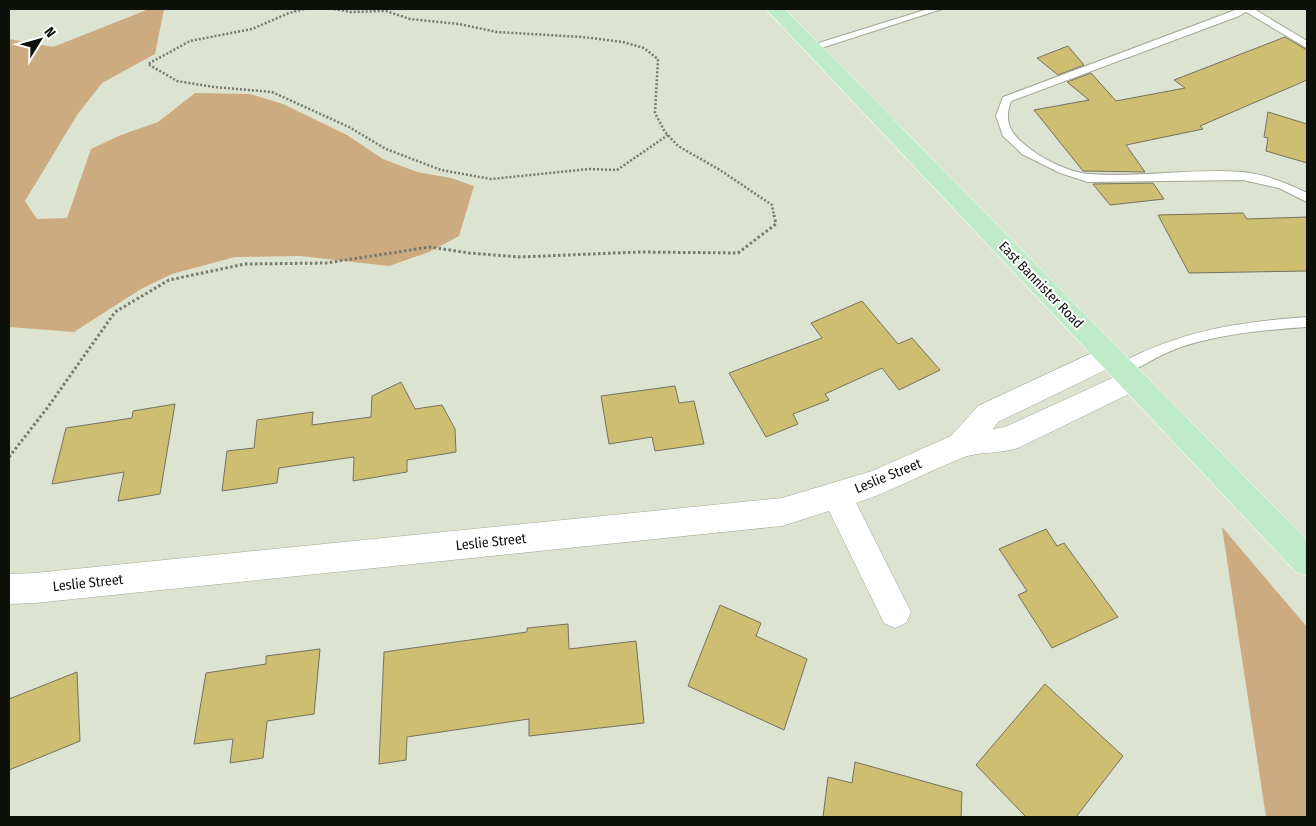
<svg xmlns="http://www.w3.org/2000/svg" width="1316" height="826" font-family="'Fira Sans Condensed',sans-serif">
	<rect width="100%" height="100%" fill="#dce3d0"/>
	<!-- green -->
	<g fill="#cdab81">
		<polygon points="149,9 164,9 155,54 102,83 77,115 25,201 37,219 67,218 91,149 121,135 158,122 195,93 250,94 283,104 347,135 383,159 417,172 451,178 474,186 459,236 429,252 389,266 300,256 235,257 172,274 141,289 74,332 9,327 9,39 53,47"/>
		<polygon points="1222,527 1307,627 1307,817 1266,817"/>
	</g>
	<!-- building -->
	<g fill="#cdbe72" stroke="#757260">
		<polygon points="1285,37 1307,50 1307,80 1200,126 1203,129 1126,145 1145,172 1083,171 1034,110 1089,100 1067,82 1091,73 1116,101 1185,88 1174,80"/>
		<polygon points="1068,46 1084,65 1058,75 1037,58"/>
		<polygon points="1268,112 1307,124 1307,163 1266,151 1268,138 1264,137"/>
		<polygon points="1153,183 1164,199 1110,205 1093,184"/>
		<polygon points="1243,213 1247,219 1307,217 1307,271 1189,273 1158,215"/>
		<polygon points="862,301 898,344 912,338 940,370 899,390 882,368 825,394 829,400 793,414 798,424 766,437 729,373 822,338 811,323"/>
		<polygon points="401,382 415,409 442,405 455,429 456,452 407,460 407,472 353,481 354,457 279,468 277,483 222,491 227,451 254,448 257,420 313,412 312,425 371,417 372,396"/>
		<polygon points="675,386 679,403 694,401 704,444 655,451 652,437 609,444 601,396"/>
		<polygon points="175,404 160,494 118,501 124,472 52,484 66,428 132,418 133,411"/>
		<polygon points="1046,529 1057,546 1064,543 1118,617 1052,648 1018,595 1027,591 999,549"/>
		<polygon points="720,605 761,623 756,636 807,659 784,730 688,686"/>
		<polygon points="568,624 569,649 636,641 644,723 529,736 529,719 407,737 406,760 379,764 384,652 527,632 527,628"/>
		<polygon points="320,649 314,714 267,721 263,758 230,763 233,739 194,744 206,673 266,664 266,656"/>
		<polygon points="77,672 80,741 9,770 9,699"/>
		<polygon points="1045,684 1123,756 1076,817 1026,817 976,765"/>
		<polygon points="855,762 962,792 961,817 823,817 828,777 852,783"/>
	</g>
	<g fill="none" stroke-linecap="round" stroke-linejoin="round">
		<!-- lane casing -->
		<g stroke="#a1a895" stroke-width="2">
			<g id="lane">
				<polygon points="928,9 942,9 815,50 812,51 807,48 809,46"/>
				<path d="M1238,9H1254L1307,41V48L1246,12L1239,16L1011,101C1004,119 1009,132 1024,144C1040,158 1067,172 1089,174C1140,178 1192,168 1242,172C1265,174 1287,183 1307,193V202L1279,188L1243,180L1088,182L1060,173L1022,154L1003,136L996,116L1003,97Z"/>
				<path d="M1307,317V327C1263,330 1219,334 1178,348C1158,355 1141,368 1122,375L1117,373L1115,369L1117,365C1179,331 1238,322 1307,317Z"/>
			</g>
		</g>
		<!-- street casing -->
		<g stroke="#a1a895" stroke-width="1">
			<path id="street" d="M1109,345L1118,348L1122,356L1118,364L998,422L993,429L1005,427L1132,369L1141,372L1145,380L1141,388L1018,448C1000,454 979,451 962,458C926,472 893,491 856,503L911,612L906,623L895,628L884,623L829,511L782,526L35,603L9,604V574L35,573L782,498L872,471L951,436L978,406Z"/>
		</g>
		<!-- primary casing -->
		<g stroke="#fff" stroke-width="1">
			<polygon id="primary" points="766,9 785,9 1307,540 1307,576 1296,572"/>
		</g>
		<!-- path-far1 -->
		<g stroke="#757a6d" stroke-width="2.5" stroke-dasharray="2 2" stroke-linecap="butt">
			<polyline points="304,9 289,13 252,29 190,41 148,64 177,81 214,87 272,92 349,127 386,149 441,170 491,179 589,169 617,170 668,135"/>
			<polyline points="334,9 351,12 386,11 410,19 459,24 497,32 582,37 623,42 644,48 658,59 655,113 665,132 678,146 720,170 772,205 774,216"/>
		</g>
		<!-- path -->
		<polyline stroke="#757a6d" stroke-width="3" stroke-dasharray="2.5 2.5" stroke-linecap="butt" points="9,457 48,407 115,312 169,280 245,264 326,263 430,247 469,253 520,257 639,252 738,253 776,224 774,215"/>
		<!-- lane -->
		<use href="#lane" fill="#fff" fill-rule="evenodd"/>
		<!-- street -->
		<use href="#street" fill="#fff" fill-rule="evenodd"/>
		<!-- primary -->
		<use href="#primary" fill="#c0ebc8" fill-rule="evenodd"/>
	</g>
	<g text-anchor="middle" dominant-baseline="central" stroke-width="4" stroke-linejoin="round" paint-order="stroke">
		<!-- street labels -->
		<g font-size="14" fill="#0e100a" stroke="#fff">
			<text transform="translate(1041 285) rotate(46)">East Bannister Road</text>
			<text transform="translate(888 476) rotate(-22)">Leslie Street</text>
			<text transform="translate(491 542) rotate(-6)">Leslie Street</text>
			<text transform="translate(88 583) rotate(-6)">Leslie Street</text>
		</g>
	</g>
	<!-- border -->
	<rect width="1316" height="826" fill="none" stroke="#0e100a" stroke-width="20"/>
	<!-- north arrow -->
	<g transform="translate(40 40) rotate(53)" stroke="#ffffff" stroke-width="4" paint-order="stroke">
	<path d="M0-4L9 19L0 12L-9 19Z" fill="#0e100a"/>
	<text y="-8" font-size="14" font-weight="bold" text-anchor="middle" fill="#0e100a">N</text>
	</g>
</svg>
